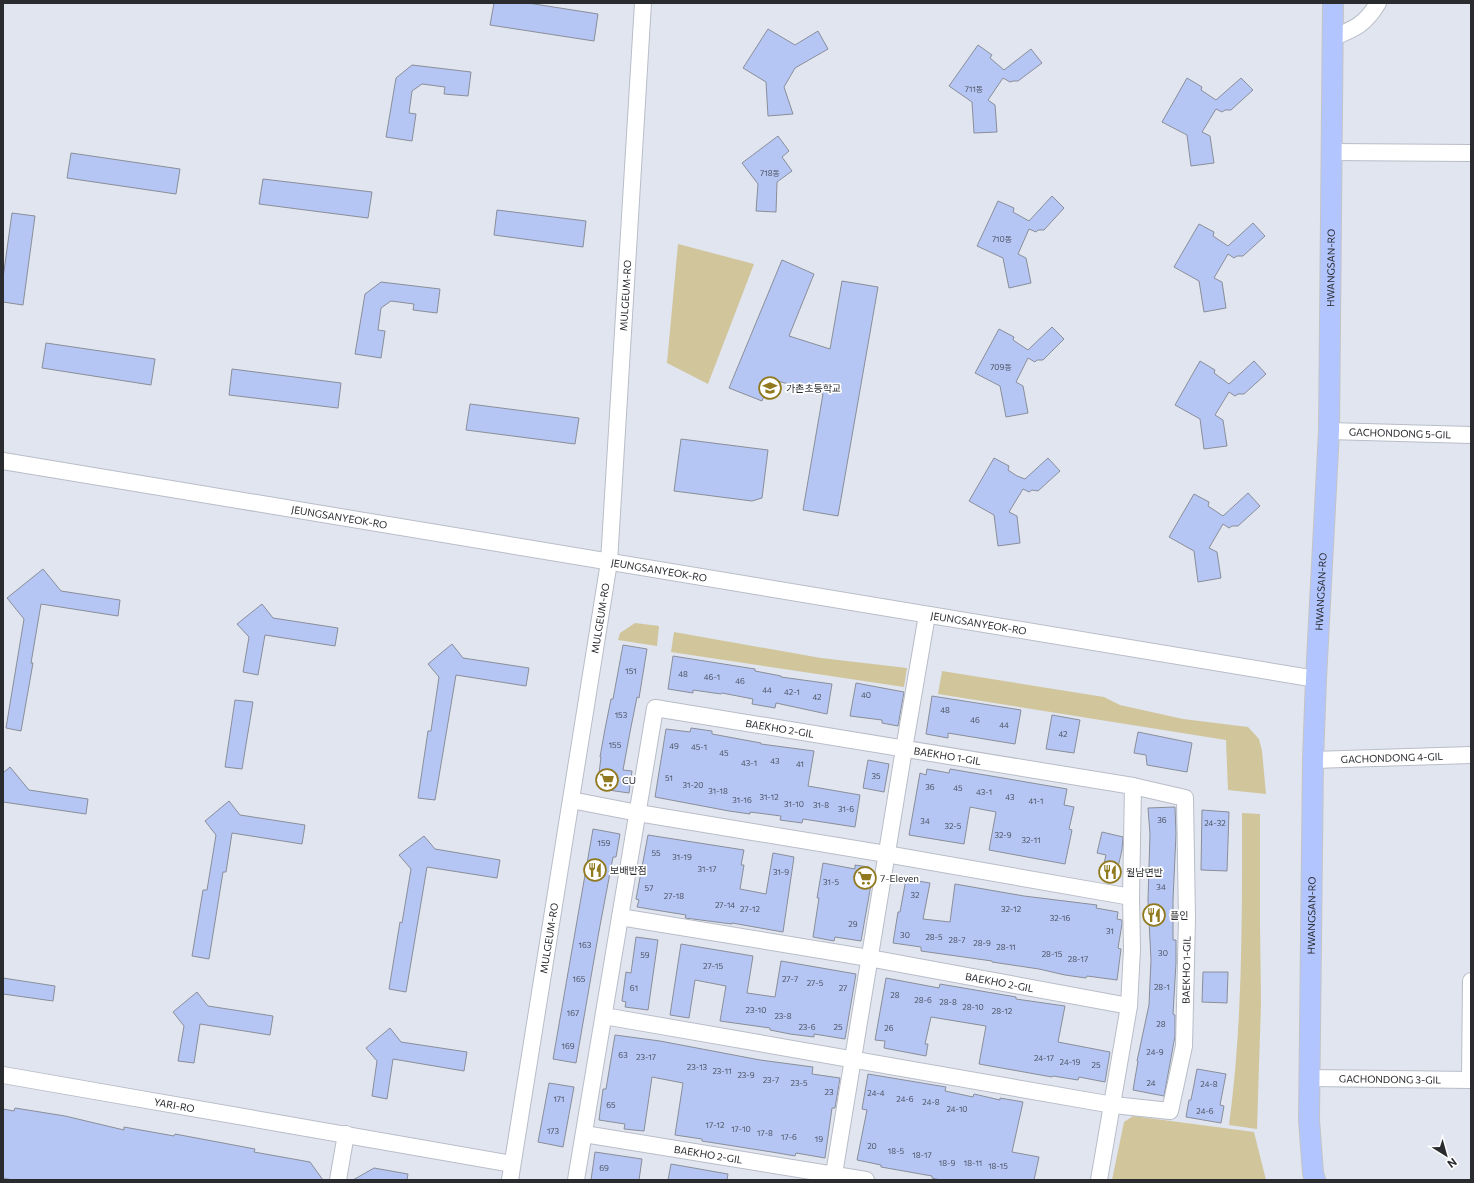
<svg xmlns="http://www.w3.org/2000/svg" width="1474" height="1183" font-family="Commissioner,'Noto Sans KR',sans-serif">
	<rect width="100%" height="100%" fill="#e0e5f0"/>
	<!-- green -->
	<g fill="#d1c59b">
		<polygon points="678,244 754,264 708,384 667,363"/>
		<polygon points="635,623 659,626 657,646 618,640 620,633"/>
		<polygon points="674,632 821,658 907,668 904,687 671,652"/>
		<polygon points="942,671 1104,697 1120,705 1183,719 1248,727 1259,739 1262,751 1266,794 1228,790 1226,740 938,694"/>
		<path d="M1242,813L1260,814V925L1261,1003L1257,1129L1229,1125C1243,1022 1242,917 1242,813Z"/>
		<polygon points="1133,1116 1254,1132 1266,1180 1112,1180 1124,1122"/>
	</g>
	<!-- building -->
	<g fill="#b5c6f5" stroke="#8a8e99">
		<polygon points="494,3 528,3 598,14 594,41 490,25"/>
		<polygon points="768,29 795,45 818,31 828,49 795,68 784,87 793,114 768,116 766,82 743,68"/>
		<polygon points="978,45 992,55 990,58 1004,70 1031,49 1042,63 1018,81 1013,81 1010,82 1003,78 988,100 995,105 997,132 974,133 972,102 949,86"/>
		<polygon points="412,65 471,72 468,96 444,94 445,87 422,84 412,91 409,113 416,114 412,141 386,137 396,78"/>
		<polygon points="1187,78 1202,87 1201,90 1216,100 1241,78 1253,90 1231,110 1225,110 1222,112 1216,109 1202,132 1210,136 1214,163 1191,166 1187,135 1162,122"/>
		<polygon points="778,136 789,151 782,157 792,171 777,182 776,212 756,211 758,184 742,163"/>
		<polygon points="71,153 180,169 176,194 67,178"/>
		<polygon points="263,179 372,192 368,218 259,204"/>
		<polygon points="1052,196 1064,208 1044,230 1038,230 1036,232 1029,229 1018,254 1026,258 1031,283 1009,288 1003,258 977,246 998,201 1014,208 1013,212 1029,221"/>
		<polygon points="497,210 586,221 583,247 494,235"/>
		<polygon points="12,213 35,216 23,305 3,302 3,278"/>
		<polygon points="1253,223 1265,236 1243,256 1237,256 1234,258 1228,254 1214,278 1222,282 1226,308 1204,312 1199,281 1174,267 1199,224 1214,232 1213,236 1228,246"/>
		<polygon points="782,260 814,274 789,336 830,349 842,281 878,287 838,516 803,510 823,394 771,379 762,401 729,388"/>
		<polygon points="381,282 440,289 437,313 413,310 414,304 391,301 381,308 378,330 385,331 381,358 355,354 365,294"/>
		<polygon points="1052,327 1064,339 1043,360 1037,360 1035,362 1028,358 1016,382 1023,386 1028,413 1006,417 1000,386 975,373 999,329 1014,337 1013,340 1028,350"/>
		<polygon points="46,343 155,359 151,385 42,368"/>
		<polygon points="1200,361 1215,370 1214,373 1229,384 1254,361 1266,374 1244,394 1238,394 1235,396 1229,392 1215,415 1223,420 1227,446 1204,449 1200,419 1175,405"/>
		<polygon points="232,369 341,383 338,408 229,395"/>
		<polygon points="470,404 579,418 575,444 466,430"/>
		<polygon points="681,439 768,450 762,498 752,501 674,491"/>
		<polygon points="994,458 1009,466 1008,470 1017,476 1025,479 1048,458 1060,471 1038,491 1032,490 1029,492 1023,489 1009,512 1017,516 1020,543 998,546 994,515 969,501"/>
		<polygon points="1248,493 1260,506 1238,526 1232,526 1229,528 1223,524 1209,548 1217,552 1221,578 1198,582 1194,551 1169,537 1194,494 1209,502 1208,506 1223,516"/>
		<polygon points="43,569 61,591 120,600 118,616 41,604 31,663 33,663 21,731 6,728 24,619 7,598"/>
		<polygon points="262,604 273,618 338,628 335,646 265,635 258,675 243,672 249,637 237,624"/>
		<polygon points="452,644 463,658 529,668 526,686 456,675 435,800 418,798 428,731 431,731 439,677 428,664"/>
		<polygon points="623,645 647,649 639,698 637,697 630,732 623,770 632,771 629,793 601,789 598,782 601,757 600,757 605,729 611,699 613,699"/>
		<polygon points="673,656 755,669 755,671 781,676 781,677 832,684 827,714 776,703 775,708 752,704 753,699 722,693 721,694 693,690 693,693 668,689"/>
		<polygon points="856,683 904,692 898,726 882,723 882,720 850,716"/>
		<polygon points="932,696 1021,710 1015,744 948,733 948,738 926,734"/>
		<polygon points="235,700 253,702 242,769 225,767"/>
		<polygon points="1052,715 1080,720 1074,753 1046,749"/>
		<polygon points="691,728 712,731 712,734 761,743 761,744 814,751 808,786 860,795 855,827 803,819 802,823 780,820 781,816 750,812 750,814 729,811 655,797 666,729 690,732"/>
		<polygon points="1138,732 1192,743 1187,772 1147,765 1146,755 1134,753"/>
		<polygon points="868,760 889,764 884,792 863,788"/>
		<polygon points="10,767 29,790 88,799 86,814 3,802 3,773"/>
		<polygon points="927,769 949,773 950,769 1067,789 1064,805 1074,807 1069,829 1072,830 1065,864 989,850 996,812 970,807 964,844 909,835 920,773 926,775"/>
		<polygon points="229,801 240,815 305,825 302,844 232,833 226,872 223,872 209,959 192,956 203,890 207,890 216,835 205,821"/>
		<polygon points="1175,807 1176,834 1173,900 1173,940 1176,940 1176,963 1173,1014 1175,1015 1175,1036 1164,1096 1133,1090 1138,1061 1137,1061 1149,1005 1151,960 1148,900 1150,834 1148,808"/>
		<polygon points="1202,810 1229,812 1227,871 1201,870"/>
		<polygon points="593,829 620,834 616,857 613,857 599,931 576,1063 553,1059"/>
		<polygon points="1102,832 1123,837 1122,850 1115,880 1101,876 1106,855 1097,853"/>
		<polygon points="648,835 744,850 741,865 744,865 740,889 766,894 773,853 794,857 783,932 732,923 732,924 685,918 686,915 637,907 639,900 636,899"/>
		<polygon points="424,836 435,849 500,860 497,878 427,867 406,992 389,989 400,922 402,923 411,869 399,855"/>
		<polygon points="823,863 855,869 855,865 869,867 873,873 861,941 835,937 834,941 813,937 819,898 817,898"/>
		<polygon points="906,879 930,883 923,919 950,922 955,884 1024,896 1097,905 1096,908 1118,912 1117,919 1122,920 1122,924 1118,948 1121,949 1117,980 1087,976 1086,978 1065,975 1039,969 992,962 992,961 921,951 921,947 893,943 898,912 900,912"/>
		<polygon points="636,937 658,940 648,1010 625,1007 626,1002 622,1001 626,972 631,973"/>
		<polygon points="681,944 753,956 747,993 775,997 781,961 856,974 845,1039 814,1034 814,1037 790,1034 770,1030 770,1028 720,1021 726,986 695,980 689,1018 670,1015"/>
		<polygon points="1203,972 1228,972 1227,1003 1202,1002"/>
		<polygon points="3,978 55,986 53,1001 3,994"/>
		<polygon points="886,978 939,988 940,984 1016,997 1016,999 1065,1006 1058,1042 1110,1052 1105,1082 1079,1077 1078,1080 1053,1076 1052,1077 979,1064 986,1026 931,1017 925,1044 928,1044 926,1056 884,1048 885,1041 875,1040"/>
		<polygon points="197,992 208,1006 273,1016 270,1035 200,1024 194,1063 178,1061 184,1026 173,1012"/>
		<polygon points="390,1028 401,1042 467,1052 464,1071 393,1059 387,1099 372,1096 377,1061 366,1048"/>
		<polygon points="615,1035 660,1041 760,1060 813,1067 812,1074 840,1078 835,1108 832,1108 825,1158 796,1153 795,1156 778,1153 702,1141 702,1139 675,1135 683,1083 652,1077 644,1131 624,1129 625,1124 599,1120 603,1089 606,1089"/>
		<polygon points="1197,1069 1226,1074 1220,1105 1224,1106 1221,1123 1186,1117 1189,1100 1191,1100"/>
		<polygon points="868,1074 946,1087 945,1091 973,1097 974,1094 1000,1100 1000,1098 1023,1102 1012,1152 1039,1157 1034,1180 940,1180 932,1178 932,1176 881,1167 881,1165 857,1160 867,1110 862,1109"/>
		<polygon points="549,1083 574,1087 563,1147 538,1142"/>
		<polygon points="15,1108 65,1116 124,1130 124,1127 174,1136 175,1134 255,1149 254,1152 310,1162 323,1180 13,1180 3,1178 3,1109 14,1111"/>
		<polygon points="595,1152 642,1159 639,1180 591,1180"/>
		<polygon points="671,1164 728,1174 727,1180 668,1180"/>
		<polygon points="374,1168 408,1174 407,1180 353,1180"/>
	</g>
	<g fill="none" stroke-linecap="round" stroke-linejoin="round">
		<!-- minor casing -->
		<g stroke="#b9bdc8" stroke-width="18">
			<g id="minor">
				<path d="M1332,38C1354,29 1365,25 1378,3"/>
				<polyline points="1331,152 1471,153"/>
				<path id="s1" d="M1329,431L1471,435"/>
				<path id="s2" d="M3,461L1316,679"/>
				<path id="s3" d="M1313,760L1471,755"/>
				<polyline points="571,800 638,813 886,854 1131,897"/>
				<path id="s4" d="M620,917L869,958L1129,1006"/>
				<path id="s5" d="M3,1075L512,1164"/>
				<path id="s6" d="M1310,1078L1471,1080"/>
				<polyline points="1470,1080 1471,981"/>
				<path id="s7" d="M584,1134L866,1180"/>
				<polyline points="338,1180 346,1134"/>
				<path id="s8" d="M510,1180L609,562L643,3"/>
				<path id="s9" d="M576,1180L655,708L1133,786L1185,798L1187,919L1184,1046L1170,1111L1113,1105L604,1016"/>
				<polyline points="833,1180 904,749 927,615"/>
				<polyline points="1099,1180 1129,1006 1132,949 1131,897 1133,786"/>
			</g>
		</g>
		<!-- major casing -->
		<g stroke="#c3c4c5" stroke-width="22">
			<g id="major">
				<path id="s10" d="M1315,1180L1313,1173L1309,1120L1313,760L1316,679L1329,431L1333,3"/>
			</g>
		</g>
		<!-- minor -->
		<use href="#minor" stroke="#fff" stroke-width="16"/>
		<!-- major -->
		<use href="#major" stroke="#b3c5fe" stroke-width="20"/>
	</g>
	<!-- icons -->
	<defs>
		<g id="school-ring" transform="scale(1.15)"><circle r="9.5" fill="#fff" stroke="#90791f" stroke-width="1.5"/><path d="M0-5L7-2L0 1L-7-2ZM-4 1L0 2.5L4 1V4Q0 6-4 4Z" fill="#90791f"/></g>
		<g id="supermarket-ring" transform="scale(1.15)"><circle r="9.5" fill="#fff" stroke="#90791f" stroke-width="1.5"/><path d="M-6-5.5h2.5l.6 2H6L4.5 2H-2.5L-4.4-4H-6ZM-1.5 3.2a1.3 1.3 0 1 0 .1 0ZM3 3.2a1.3 1.3 0 1 0 .1 0Z" fill="#90791f"/></g>
		<g id="restaurant-ring" transform="scale(1.15)"><circle r="9.5" fill="#fff" stroke="#90791f" stroke-width="1.5"/><path d="M-5-6h1v4h1v-4h1v4h1v-4h1v5L-1.5 .5V6h-2V.5L-5-1ZM5-6V6H3V1.5H1.5Q1.5-4 5-6Z" fill="#90791f"/></g>
	</defs>
	<g fill-rule="evenodd">
		<use href="#school-ring" x="770" y="388"/>
		<use href="#supermarket-ring" x="607" y="780"/>
		<use href="#restaurant-ring" x="595" y="870"/>
		<use href="#restaurant-ring" x="1110" y="872"/>
		<use href="#supermarket-ring" x="865" y="878"/>
		<use href="#restaurant-ring" x="1154" y="915"/>
	</g>
	<g text-anchor="middle" dominant-baseline="central" stroke-width="3.5" stroke-linejoin="round" paint-order="stroke">
		<!-- number labels -->
		<g font-size="8" fill="#4c5260">
			<text x="974" y="89">711동</text>
			<text x="770" y="173">718동</text>
			<text x="1002" y="239">710동</text>
			<text x="1001" y="367">709동</text>
			<text x="631" y="671">151</text>
			<text x="683" y="674">48</text>
			<text x="712" y="677">46-1</text>
			<text x="740" y="681">46</text>
			<text x="767" y="690">44</text>
			<text x="792" y="692">42-1</text>
			<text x="866" y="695">40</text>
			<text x="817" y="697">42</text>
			<text x="945" y="710">48</text>
			<text x="621" y="715">153</text>
			<text x="975" y="720">46</text>
			<text x="1004" y="725">44</text>
			<text x="1063" y="734">42</text>
			<text x="615" y="745">155</text>
			<text x="674" y="746">49</text>
			<text x="699" y="747">45-1</text>
			<text x="724" y="753">45</text>
			<text x="775" y="761">43</text>
			<text x="749" y="763">43-1</text>
			<text x="800" y="764">41</text>
			<text x="876" y="776">35</text>
			<text x="669" y="778">51</text>
			<text x="693" y="785">31-20</text>
			<text x="930" y="787">36</text>
			<text x="958" y="788">45</text>
			<text x="718" y="791">31-18</text>
			<text x="984" y="792">43-1</text>
			<text x="769" y="797">31-12</text>
			<text x="1010" y="797">43</text>
			<text x="742" y="800">31-16</text>
			<text x="1036" y="801">41-1</text>
			<text x="794" y="804">31-10</text>
			<text x="821" y="805">31-8</text>
			<text x="846" y="809">31-6</text>
			<text x="1162" y="820">36</text>
			<text x="925" y="821">34</text>
			<text x="1215" y="823">24-32</text>
			<text x="953" y="826">32-5</text>
			<text x="1003" y="835">32-9</text>
			<text x="1031" y="840">32-11</text>
			<text x="604" y="843">159</text>
			<text x="656" y="853">55</text>
			<text x="682" y="857">31-19</text>
			<text x="707" y="869">31-17</text>
			<text x="781" y="872">31-9</text>
			<text x="831" y="882">31-5</text>
			<text x="1161" y="887">34</text>
			<text x="649" y="888">57</text>
			<text x="915" y="895">32</text>
			<text x="674" y="896">27-18</text>
			<text x="725" y="905">27-14</text>
			<text x="750" y="909">27-12</text>
			<text x="1011" y="909">32-12</text>
			<text x="1060" y="918">32-16</text>
			<text x="853" y="924">29</text>
			<text x="1110" y="931">31</text>
			<text x="905" y="935">30</text>
			<text x="934" y="937">28-5</text>
			<text x="957" y="940">28-7</text>
			<text x="982" y="943">28-9</text>
			<text x="585" y="945">163</text>
			<text x="1006" y="947">28-11</text>
			<text x="1163" y="953">30</text>
			<text x="1052" y="954">28-15</text>
			<text x="645" y="955">59</text>
			<text x="1078" y="959">28-17</text>
			<text x="713" y="966">27-15</text>
			<text x="579" y="979">165</text>
			<text x="790" y="979">27-7</text>
			<text x="815" y="983">27-5</text>
			<text x="1162" y="987">28-1</text>
			<text x="634" y="988">61</text>
			<text x="843" y="988">27</text>
			<text x="895" y="995">28</text>
			<text x="923" y="1000">28-6</text>
			<text x="948" y="1002">28-8</text>
			<text x="973" y="1007">28-10</text>
			<text x="756" y="1010">23-10</text>
			<text x="1002" y="1011">28-12</text>
			<text x="573" y="1013">167</text>
			<text x="783" y="1016">23-8</text>
			<text x="1161" y="1024">28</text>
			<text x="807" y="1027">23-6</text>
			<text x="838" y="1027">25</text>
			<text x="889" y="1028">26</text>
			<text x="568" y="1046">169</text>
			<text x="1155" y="1052">24-9</text>
			<text x="623" y="1055">63</text>
			<text x="646" y="1057">23-17</text>
			<text x="1044" y="1058">24-17</text>
			<text x="1070" y="1062">24-19</text>
			<text x="1096" y="1065">25</text>
			<text x="697" y="1067">23-13</text>
			<text x="722" y="1071">23-11</text>
			<text x="746" y="1075">23-9</text>
			<text x="771" y="1080">23-7</text>
			<text x="799" y="1083">23-5</text>
			<text x="1151" y="1083">24</text>
			<text x="1209" y="1084">24-8</text>
			<text x="829" y="1092">23</text>
			<text x="876" y="1093">24-4</text>
			<text x="559" y="1099">171</text>
			<text x="905" y="1099">24-6</text>
			<text x="931" y="1102">24-8</text>
			<text x="611" y="1105">65</text>
			<text x="957" y="1109">24-10</text>
			<text x="1205" y="1111">24-6</text>
			<text x="715" y="1125">17-12</text>
			<text x="741" y="1129">17-10</text>
			<text x="553" y="1131">173</text>
			<text x="765" y="1133">17-8</text>
			<text x="789" y="1137">17-6</text>
			<text x="819" y="1139">19</text>
			<text x="872" y="1146">20</text>
			<text x="896" y="1151">18-5</text>
			<text x="922" y="1155">18-17</text>
			<text x="947" y="1163">18-9</text>
			<text x="973" y="1163">18-11</text>
			<text x="998" y="1166">18-15</text>
			<text x="604" y="1168">69</text>
		</g>
		<!-- street labels -->
		<g font-size="10" fill="#292b2f" stroke="#fff">
			<text stroke="none"><textPath href="#s10" startOffset="913">HWANGSAN-RO</textPath></text>
			<text stroke="none"><textPath href="#s8" startOffset="893">MULGEUM-RO</textPath></text>
			<text stroke="none"><textPath href="#s1" startOffset="71">GACHONDONG 5-GIL</textPath></text>
			<text stroke="none"><textPath href="#s2" startOffset="341">JEUNGSANYEOK-RO</textPath></text>
			<text stroke="none"><textPath href="#s2" startOffset="665">JEUNGSANYEOK-RO</textPath></text>
			<text stroke="none"><textPath href="#s10" startOffset="589">HWANGSAN-RO</textPath></text>
			<text stroke="none"><textPath href="#s8" startOffset="569">MULGEUM-RO</textPath></text>
			<text stroke="none"><textPath href="#s2" startOffset="989">JEUNGSANYEOK-RO</textPath></text>
			<text stroke="none"><textPath href="#s9" startOffset="605">BAEKHO 2-GIL</textPath></text>
			<text stroke="none"><textPath href="#s9" startOffset="775">BAEKHO 1-GIL</textPath></text>
			<text stroke="none"><textPath href="#s3" startOffset="79">GACHONDONG 4-GIL</textPath></text>
			<text stroke="none"><textPath href="#s10" startOffset="265">HWANGSAN-RO</textPath></text>
			<text stroke="none"><textPath href="#s8" startOffset="245">MULGEUM-RO</textPath></text>
			<text transform="translate(1186 970) rotate(-89)">BAEKHO 1-GIL</text>
			<text stroke="none"><textPath href="#s4" startOffset="385">BAEKHO 2-GIL</textPath></text>
			<text stroke="none"><textPath href="#s6" startOffset="80">GACHONDONG 3-GIL</textPath></text>
			<text stroke="none"><textPath href="#s5" startOffset="174">YARI-RO</textPath></text>
			<text stroke="none"><textPath href="#s7" startOffset="126">BAEKHO 2-GIL</textPath></text>
		</g>
		<!-- poi labels -->
		<g font-size="10" fill="#292b2f" stroke="#fff" text-anchor="start">
			<text x="786" y="388">가촌초등학교</text>
			<text x="622" y="780">CU</text>
			<text x="610" y="870">보배반점</text>
			<text x="1126" y="872">월남면반</text>
			<text x="880" y="878">7-Eleven</text>
			<text x="1170" y="915">플인</text>
		</g>
	</g>
	<!-- border -->
	<rect width="1474" height="1183" fill="none" stroke="#292b2f" stroke-width="8"/>
	<!-- north arrow -->
	<g transform="translate(1446 1155) rotate(143)" stroke="#ffffff" stroke-width="3" paint-order="stroke">
	<path d="M0-3L7 15L0 10L-7 15Z" fill="#292b2f"/>
	<text y="-6" font-size="11" font-weight="bold" text-anchor="middle" fill="#292b2f">N</text>
	</g>
</svg>
